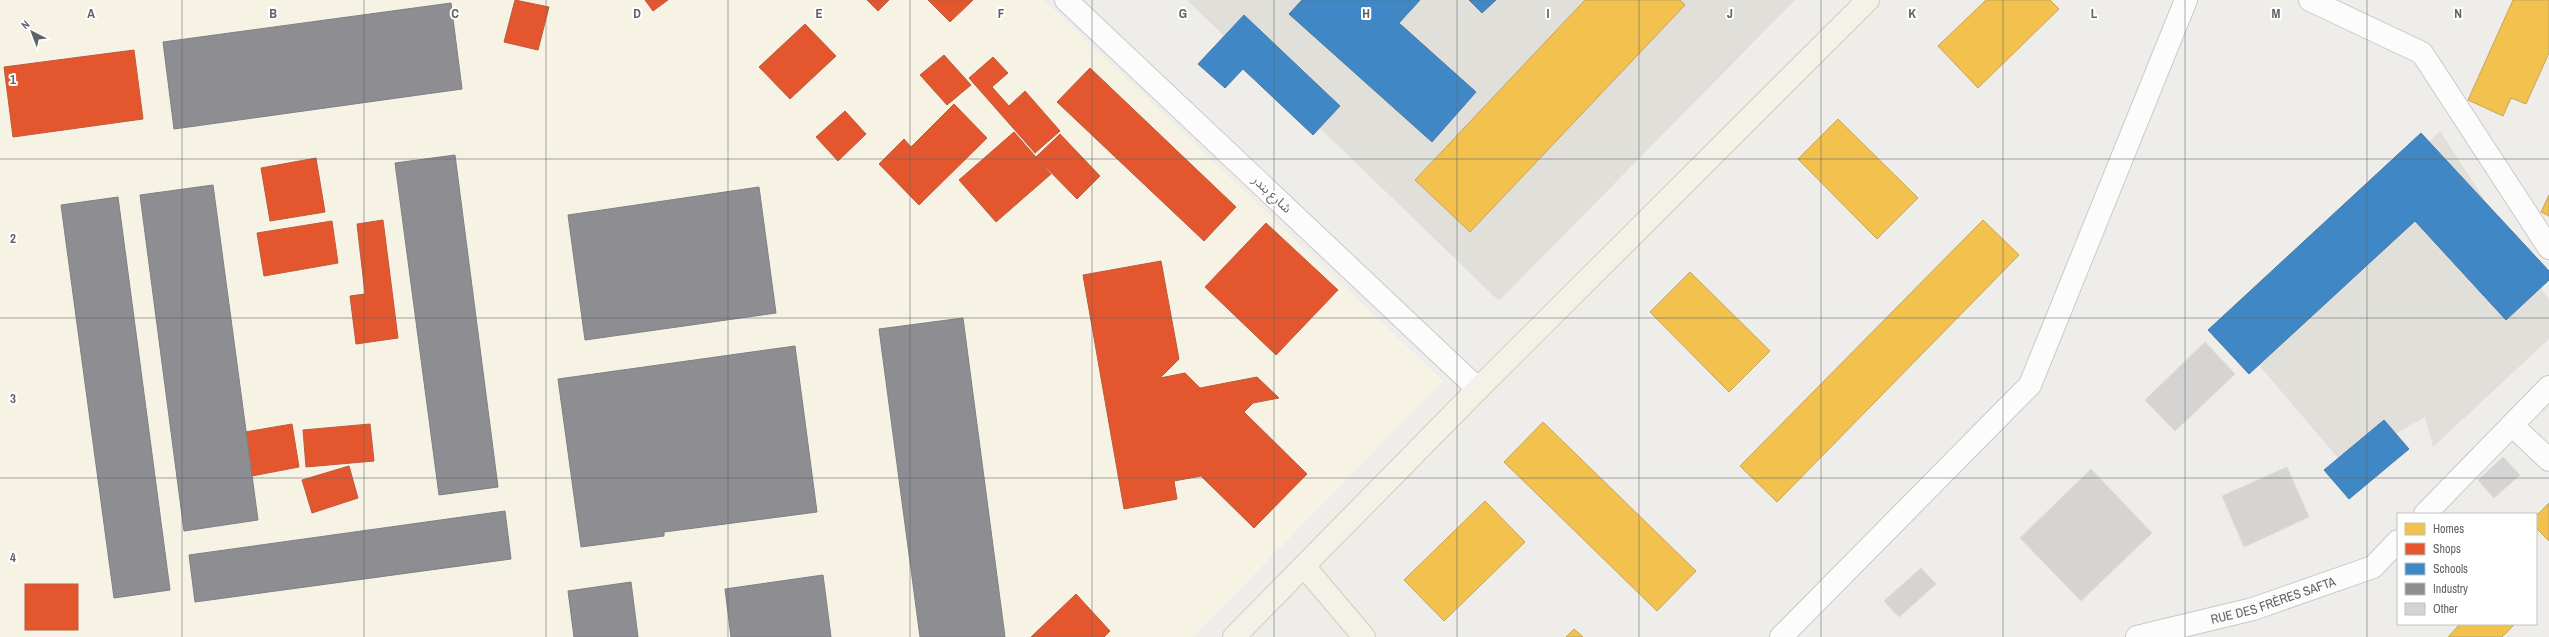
<svg xmlns="http://www.w3.org/2000/svg" width="2549" height="637" font-family="'Archivo Narrow','Noto Sans Arabic',sans-serif">
	<rect width="100%" height="100%" fill="#eeedea"/>
	<!-- commercial -->
	<polygon fill="#f6f2e4" points="0,0 1044,0 1443,381 1193,637 0,637"/>
	<!-- education -->
	<g fill="#e1dfda">
		<polygon points="1187,0 1795,0 1499,301"/>
		<polygon points="2440,131 2549,300 2549,339 2433,447 2425,417 2343,464 2230,331"/>
	</g>
	<!-- homes -->
	<g fill="#f2c14e" stroke="#c6a556">
		<polygon points="1585,0 1680,0 1685,5 1470,232 1415,180"/>
		<polygon points="1986,0 2050,0 2059,9 1978,88 1938,46"/>
		<polygon points="2513,0 2549,0 2549,53 2526,104 2511,98 2503,116 2468,100"/>
		<polygon points="1838,119 1918,198 1877,239 1798,159"/>
		<polygon points="2549,195 2549,216 2541,212"/>
		<polygon points="1983,220 2019,255 1777,502 1740,466"/>
		<polygon points="1690,272 1770,351 1729,392 1650,312"/>
		<polygon points="1543,422 1696,571 1657,611 1504,462"/>
		<polygon points="1485,501 1525,542 1444,621 1404,580"/>
		<polygon points="2549,503 2549,541 2536,528 2536,516"/>
		<polygon points="2460,624 2515,624 2502,637 2448,637"/>
		<polygon points="1574,629 1583,637 1566,637"/>
	</g>
	<!-- shops -->
	<g fill="#e4572e" stroke="#bc5b3f">
		<polygon points="515,0 549,7 538,50 504,42"/>
		<polygon points="645,0 668,0 653,11"/>
		<polygon points="867,0 889,0 878,11"/>
		<polygon points="928,0 973,0 950,22"/>
		<polygon points="805,24 836,56 790,99 759,67"/>
		<polygon points="134,50 143,119 13,137 4,67"/>
		<polygon points="944,55 971,85 947,105 920,75"/>
		<polygon points="993,57 1008,73 992,87 1009,106 1025,91 1060,131 1035,153 969,78"/>
		<polygon points="1090,68 1236,207 1204,241 1057,102"/>
		<polygon points="954,104 987,138 919,205 879,164 904,139 911,147"/>
		<polygon points="845,111 866,134 838,161 816,137"/>
		<polygon points="1014,132 1051,174 996,222 959,180"/>
		<polygon points="1060,134 1100,176 1077,199 1036,157"/>
		<polygon points="316,158 325,212 270,221 261,168"/>
		<polygon points="383,220 398,338 356,344 350,296 365,294 357,224"/>
		<polygon points="332,221 338,263 264,276 257,233"/>
		<polygon points="1266,223 1338,290 1276,355 1205,287"/>
		<polygon points="1161,261 1179,359 1160,378 1185,373 1200,388 1257,377 1279,398 1253,403 1244,412 1307,474 1254,528 1201,476 1174,481 1177,499 1124,509 1083,275"/>
		<polygon points="292,424 299,467 252,476 245,432"/>
		<polygon points="370,424 374,461 306,467 303,430"/>
		<polygon points="349,466 358,498 312,513 302,480"/>
		<rect x="25" y="584" width="53" height="46"/>
		<polygon points="1076,594 1110,631 1104,637 1031,637"/>
	</g>
	<!-- schools -->
	<g fill="#3f88c5" stroke="#497da9">
		<polygon points="1302,0 1420,0 1399,23 1476,92 1432,142 1289,14"/>
		<polygon points="1469,0 1496,0 1482,13"/>
		<polygon points="1244,15 1340,106 1313,135 1243,69 1225,88 1198,64"/>
		<polygon points="2421,133 2549,271 2549,280 2506,320 2415,221 2249,374 2208,330"/>
		<polygon points="2384,420 2409,449 2349,499 2324,470"/>
	</g>
	<!-- industry -->
	<g fill="#8d8d92" stroke="#7f8085">
		<polygon points="451,3 462,89 174,129 163,42"/>
		<polygon points="455,155 498,487 439,495 395,163"/>
		<polygon points="213,185 258,520 184,531 140,195"/>
		<polygon points="759,187 776,313 585,340 568,215"/>
		<polygon points="118,197 170,590 114,598 61,205"/>
		<polygon points="963,318 1005,637 920,637 879,329"/>
		<polygon points="795,346 817,512 664,532 664,536 581,547 558,379"/>
		<polygon points="505,511 511,559 195,602 189,555"/>
		<polygon points="823,575 831,637 731,637 725,589"/>
		<polygon points="631,582 638,637 574,637 568,591"/>
	</g>
	<!-- building -->
	<g fill="#d5d4d3" stroke="#dedcd9">
		<polygon points="2205,342 2235,374 2175,431 2145,400"/>
		<polygon points="2503,457 2520,475 2494,498 2478,480"/>
		<polygon points="2287,467 2309,517 2244,547 2222,496"/>
		<polygon points="2091,469 2152,533 2081,601 2020,538"/>
		<polygon points="1921,568 1936,584 1899,617 1884,601"/>
	</g>
	<g fill="none" stroke-linecap="round" stroke-linejoin="round">
		<!-- minor casing -->
		<g stroke="#c9c9c9" stroke-width="24">
			<g id="minor">
				<polyline points="1066,0 1478,389"/>
				<polyline points="2310,0 2422,53 2549,248"/>
				<polyline points="2512,425 2549,460"/>
				<polyline points="2425,514 2549,387"/>
				<polyline points="1781,637 2030,385 2186,0"/>
				<path id="s1" d="M2137,637L2253,609L2373,567L2398,541"/>
			</g>
		</g>
		<!-- major casing -->
		<g stroke="#d6cdb8" stroke-width="24">
			<g id="major">
				<polyline points="1304,566 1364,637"/>
				<polyline points="1234,637 1478,389 1868,0"/>
			</g>
		</g>
		<!-- minor -->
		<use href="#minor" stroke="#fcfcfc" stroke-width="22"/>
		<!-- major -->
		<use href="#major" stroke="#f4f1e9" stroke-width="22"/>
	</g>
	<!-- grid -->
	<path fill="none" stroke="#5f6367" stroke-width="1" stroke-opacity="0.55" d="M182,0V637M364,0V637M546,0V637M728,0V637M910,0V637M1092,0V637M1274,0V637M1457,0V637M1639,0V637M1821,0V637M2003,0V637M2185,0V637M2367,0V637M0,159H2549M0,318H2549M0,478H2549"/>
	<g text-anchor="middle" dominant-baseline="central" stroke-width="4" stroke-linejoin="round" paint-order="stroke">
		<!-- street labels -->
		<g font-size="13" fill="#5f6367" stroke="#fff">
			<text transform="translate(1272 194) rotate(43)">شارع بندر</text>
			<text stroke="none"><textPath href="#s1" startOffset="141">RUE DES FRÈRES SAFTA</textPath></text>
		</g>
	</g>
	<g font-size="13" text-anchor="middle" font-weight="bold" fill="#5f6367" stroke="#fff" stroke-width="4" stroke-linejoin="round" paint-order="stroke">
		<text x="91" y="18">A</text>
		<text x="273" y="18">B</text>
		<text x="455" y="18">C</text>
		<text x="637" y="18">D</text>
		<text x="819" y="18">E</text>
		<text x="1001" y="18">F</text>
		<text x="1183" y="18">G</text>
		<text x="1366" y="18">H</text>
		<text x="1548" y="18">I</text>
		<text x="1730" y="18">J</text>
		<text x="1912" y="18">K</text>
		<text x="2094" y="18">L</text>
		<text x="2276" y="18">M</text>
		<text x="2458" y="18">N</text>
		<text x="13" y="84">1</text>
		<text x="13" y="243">2</text>
		<text x="13" y="403">3</text>
		<text x="13" y="562">4</text>
	</g>
	<!-- legend -->
	<rect x="2397" y="513" width="140" height="112" fill="#ffffff" stroke="#bfc1c2"/>
	<rect x="2405" y="523" width="20" height="12" fill="#f2c14e" stroke="#bfc1c2"/>
	<text x="2433" y="533" font-size="12" fill="#5f6367">Homes</text>
	<rect x="2405" y="543" width="20" height="12" fill="#e4572e" stroke="#bfc1c2"/>
	<text x="2433" y="553" font-size="12" fill="#5f6367">Shops</text>
	<rect x="2405" y="563" width="20" height="12" fill="#3f88c5" stroke="#bfc1c2"/>
	<text x="2433" y="573" font-size="12" fill="#5f6367">Schools</text>
	<rect x="2405" y="583" width="20" height="12" fill="#8d8d92" stroke="#bfc1c2"/>
	<text x="2433" y="593" font-size="12" fill="#5f6367">Industry</text>
	<rect x="2405" y="603" width="20" height="12" fill="#d5d4d3" stroke="#bfc1c2"/>
	<text x="2433" y="613" font-size="12" fill="#5f6367">Other</text>
	<!-- north arrow -->
	<g transform="translate(32 32) rotate(318)" stroke="#ffffff" stroke-width="3" paint-order="stroke">
	<path d="M0-3L7 15L0 10L-7 15Z" fill="#5f6367"/>
	<text y="-6" font-size="11" font-weight="bold" text-anchor="middle" fill="#5f6367">N</text>
	</g>
</svg>
